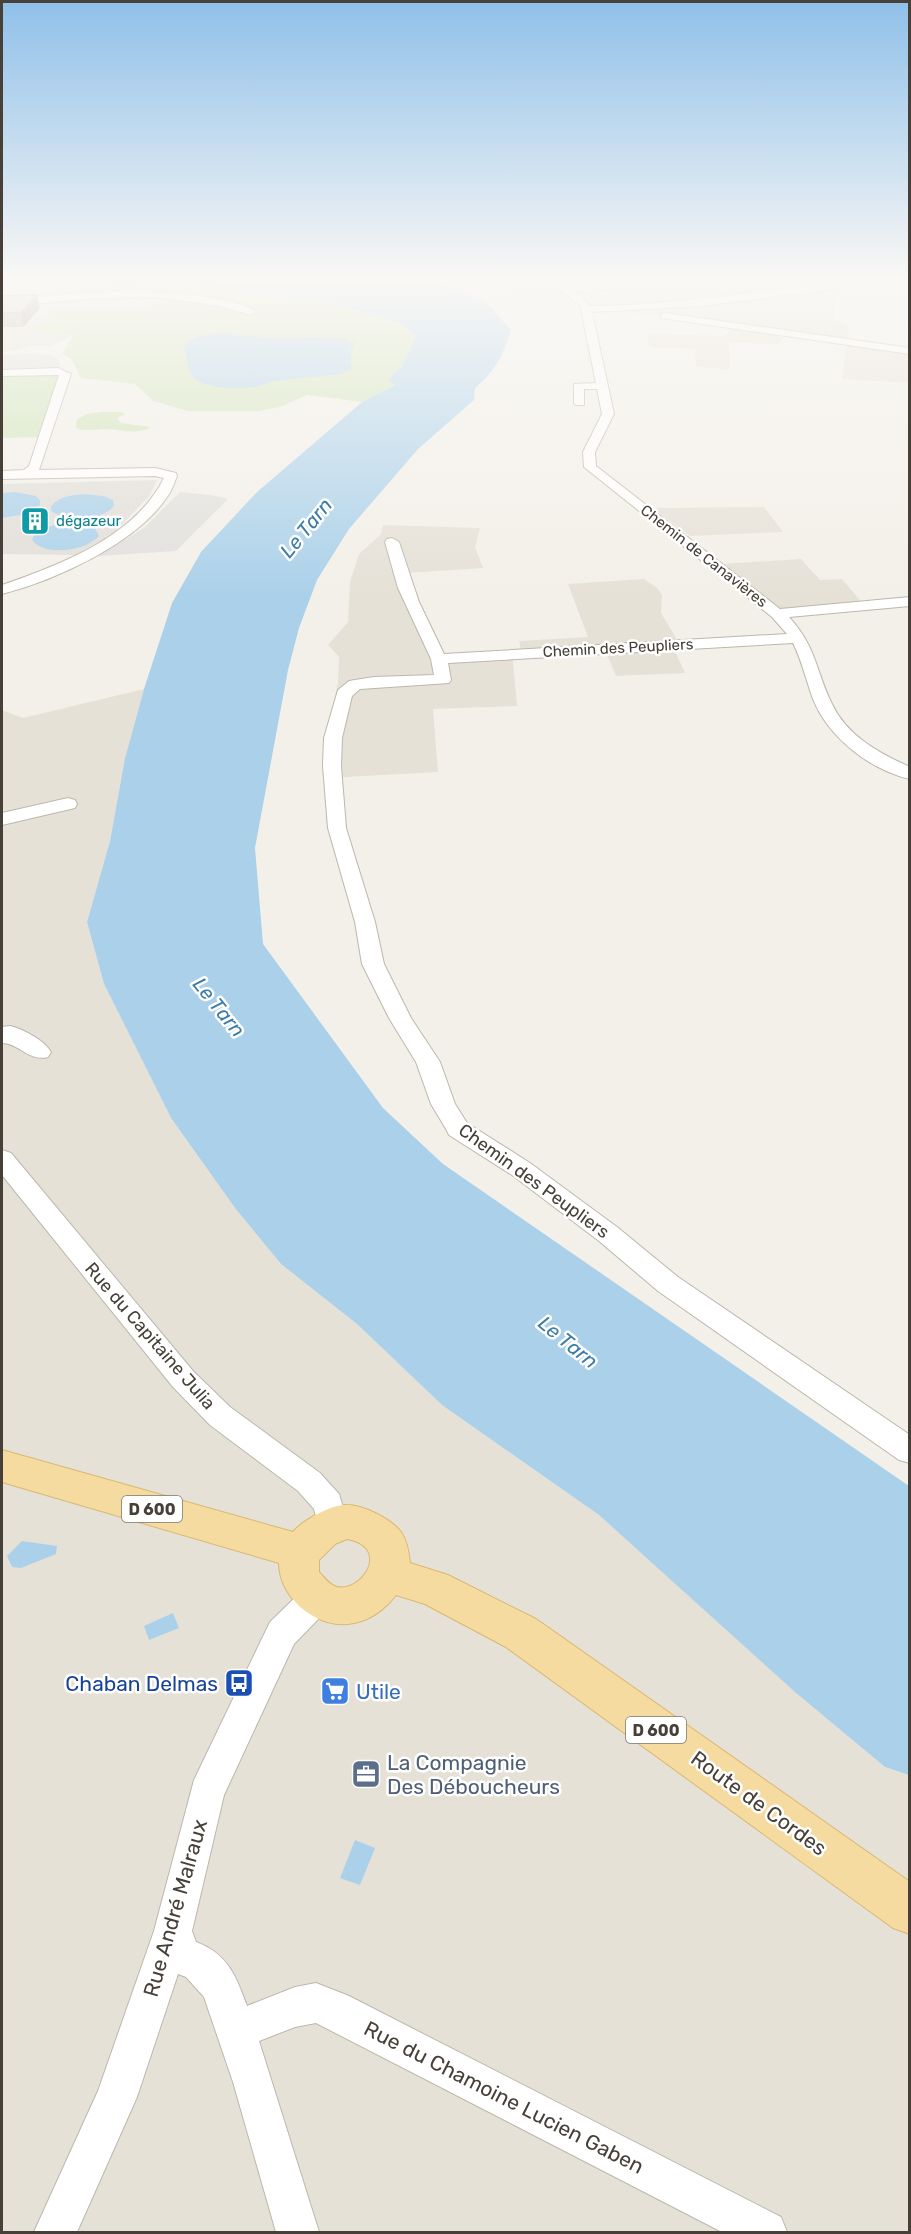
<svg xmlns="http://www.w3.org/2000/svg" width="911" height="2234" font-family="Rubik,sans-serif">
	<rect width="100%" height="100%" fill="#f3f0e9"/>
	<!-- residential -->
	<g fill="#e6e1d7">
		<polygon points="494,281 823,281 836,287 833,319 847,325 852,343 909,353 909,383 842,379 847,345 785,335 777,345 729,342 730,369 696,367 695,349 650,347 646,334 727,336 729,326 524,298"/>
		<polygon points="110,283 110,287 139,286 159,289 161,300 140,311 104,310 33,331 27,340 20,340 6,352 2,351 2,290"/>
		<polygon points="764,507 783,532 690,536 652,508"/>
		<polygon points="383,525 480,528 475,547 483,568 406,573 445,654 512,651 517,706 433,709 438,772 327,778 327,734 338,682 339,657 328,645 348,622 350,582 359,554 381,534"/>
		<polygon points="801,559 820,580 842,579 863,604 779,611 721,564"/>
		<polygon points="644,579 657,588 662,595 661,613 679,643 521,650 519,641 588,637 568,584"/>
		<polygon points="674,649 685,673 616,676 606,652"/>
		<polygon points="144,689 125,758 110,841 87,922 104,984 171,1118 235,1208 281,1264 357,1324 442,1405 599,1515 885,1767 909,1775 909,2232 2,2232 2,710 23,718"/>
	</g>
	<!-- industrial -->
	<polygon fill="#e2dfda" points="157,480 150,495 113,534 76,555 2,554 2,484"/>
	<!-- green -->
	<g fill="#cfe3b6">
		<polygon points="174,284 172,285 197,285 323,301 400,323 416,336 402,366 388,380 395,385 362,402 307,395 280,407 259,411 188,411 153,401 135,384 81,378 72,360 62,353 74,335 33,331 56,307 140,311 161,300 159,289 139,286"/>
		<polygon points="62,374 42,437 2,438 2,376"/>
		<path d="M101,412H122L125,414L117,418L121,423L151,427C135,436 122,429 106,429C96,429 86,432 76,428L77,419L87,414Z"/>
	</g>
	<!-- parking -->
	<g fill="#e2e0dd">
		<polygon points="33,331 75,335 49,346 32,346 6,352 20,340 27,340"/>
		<polygon points="27,354 52,355 60,362 58,374 2,376 2,355"/>
		<polygon points="180,492 211,495 228,499 176,551 98,556 144,528"/>
	</g>
	<!-- water -->
	<g fill="#abd1ea">
		<path d="M2,281H436L484,300L511,330C503,355 496,371 475,388L474,400L418,449L349,529L317,580L299,628L288,670L255,848L263,944L383,1108L443,1164L909,1486V1775L885,1767L795,1692L599,1515L442,1405L357,1324L281,1264L235,1208L171,1118L104,984L87,922L110,841L125,758L144,689L172,603L201,552L257,492L362,402L395,385L388,380L402,366L416,336L400,323L323,301L197,285H171L172,284L110,287L109,284L2,286Z"/>
		<path d="M229,334L281,339L309,337L345,339L355,343L351,350V369L341,374L272,381C258,391 206,391 194,378C188,372 187,356 184,347C196,332 211,335 229,334Z"/>
		<polygon points="16,492 36,496 40,500 40,505 26,514 2,518 2,493"/>
		<path d="M85,494L103,496L113,500L114,506C102,521 67,522 51,511V507C58,496 73,495 85,494Z"/>
		<path d="M74,523L95,528L99,536C86,551 45,557 32,540C37,525 60,524 74,523Z"/>
		<polygon points="22,1541 57,1546 56,1554 21,1568 12,1567 7,1556"/>
		<polygon points="173,1613 179,1628 149,1640 144,1626"/>
		<polygon points="355,1840 375,1848 360,1885 340,1878"/>
	</g>
	<g fill="none" stroke-linecap="round" stroke-linejoin="round">
		<!-- minor casing -->
		<g stroke="#bdb7ac" stroke-width="2">
			<g id="minor">
				<path d="M549,281H560L566,285L666,281H679L681,284L676,287L575,291L590,306C694,306 795,281 898,281L702,306L592,312L614,414L595,452L596,466L780,609L910,597V606L789,617C817,648 815,669 832,704C847,736 879,753 910,767V779C870,770 828,737 813,699C806,680 802,661 793,643L448,663L451,680L449,683L360,689L352,696L342,738L341,766L346,828L375,922L384,964L411,1018L440,1062L455,1104L467,1123L530,1163L617,1227L678,1277L910,1435V1463L899,1460L658,1291L599,1241L512,1175L449,1135L446,1129L431,1104L416,1062L389,1018L362,964L355,922L328,828L323,766L324,738L338,690L349,681L355,680L374,677L434,675L431,659L398,588L385,542L387,539L392,538L399,542L419,602L444,654L787,634L772,617L584,467L583,452L602,414L597,389H584V405H576L574,403V384L596,383L580,305Z"/>
				<path d="M127,291C156,292 234,295 256,312L251,315L219,306L159,297L95,298L2,307V301L64,294Z"/>
				<polygon points="665,313 910,348 910,354 661,318 661,314"/>
				<path d="M58,368L71,374L39,470L155,468L176,473L177,476C174,483 172,491 167,497C137,543 54,581 2,594V585C60,565 135,537 164,478L155,476L2,479V471L24,470L29,466L59,375L2,376V370Z"/>
				<polygon points="68,798 75,800 77,804 75,808 2,825 2,813"/>
				<path d="M10,1026C23,1029 44,1040 51,1052L48,1057C29,1062 19,1043 2,1043V1027Z"/>
				<polygon points="2,1150 11,1153 193,1371 230,1407 320,1473 339,1494 348,1524 343,1534 332,1538 321,1534 314,1509 298,1491 210,1425 173,1387 2,1175"/>
				<path d="M317,1583L328,1587L333,1598L328,1609L294,1644L224,1795L192,1931L196,1942C228,1954 236,1976 247,2006L295,1987L316,1983L349,1996L781,2217L787,2232H722L316,2023L295,2027L259,2041L319,2232H276L233,2082L204,1997L186,1977L178,1974L137,2097L77,2232H34L98,2091L154,1931L194,1780L270,1622L306,1587Z"/>
			</g>
		</g>
		<!-- major casing -->
		<g stroke="#d9b871" stroke-width="2">
			<path id="major" d="M2,1450L293,1532C303,1520 332,1504 347,1505C364,1505 391,1519 401,1532C407,1541 409,1552 410,1563L448,1575L536,1619L910,1882V1934L893,1928L506,1647L425,1604L396,1595C386,1608 371,1620 354,1623C319,1631 279,1599 279,1563L2,1482ZM347,1539C351,1540 357,1541 361,1544C384,1558 359,1592 337,1587C329,1585 324,1577 319,1572V1560L335,1544Z"/>
		</g>
		<!-- minor -->
		<use href="#minor" fill="#fff" fill-rule="evenodd"/>
		<!-- major -->
		<use href="#major" fill="#f5dba0" fill-rule="evenodd"/>
	</g>
	<!-- wall -->
	<polygon fill="#b5afa4" points="2,296 40,308 23,327 2,327"/>
	<!-- shaded-wall -->
	<polygon fill="#948e86" points="37,295 40,308 23,327 21,313"/>
	<!-- building -->
	<polygon fill="#d3cbbf" stroke="#948e86" stroke-width="1.5" points="37,295 21,313 2,313 2,296"/>
	<!-- sky -->
	<linearGradient id="sky" x2="0" y2="1"><stop stop-color="#8fc0e9"/><stop offset="0.47" stop-color="#faf8f5"/><stop offset="1" stop-color="#faf8f5" stop-opacity="0"/></linearGradient>
	<rect width="911" height="594" fill="url(#sky)"/>
	<!-- icons -->
	<defs>
		<g id="building-square" transform="scale(1.5)"><rect x="-9" y="-9" width="18" height="18" rx="4" fill="#0f9aa8" stroke="#fff"/><path d="M-4-6H4V6H1V3H-1V6H-4ZM-2.5-4.3h1.7v1.8h-1.7ZM.8-4.3h1.7v1.8H.8ZM-2.5-1h1.7V.8h-1.7ZM.8-1h1.7V.8H.8Z" fill="#fff"/></g>
		<g id="bus-square" transform="scale(1.5)"><rect x="-9" y="-9" width="18" height="18" rx="4" fill="#1a4fb4" stroke="#fff"/><path d="M-5-6H5V4H4V6H2V4H-2V6H-4V4H-5ZM-3.5-4V0h7V-4ZM-3.5 1.2v1.5H-2V1.2ZM2 1.2v1.5H3.5V1.2Z" fill="#fff"/></g>
		<g id="supermarket-square" transform="scale(1.5)"><rect x="-9" y="-9" width="18" height="18" rx="4" fill="#3f7fe0" stroke="#fff"/><path d="M-6-5.5h2.5l.6 2H6L4.5 2H-2.5L-4.4-4H-6ZM-1.5 3.2a1.3 1.3 0 1 0 .1 0ZM3 3.2a1.3 1.3 0 1 0 .1 0Z" fill="#fff"/></g>
		<g id="office-square" transform="scale(1.5)"><rect x="-9" y="-9" width="18" height="18" rx="4" fill="#5c6f8a" stroke="#fff"/><path d="M-6-3h4V-5.5h4V-3h4V5H-6ZM-1-4.5V-3h2v-1.5ZM-6 0V1H6V0Z" fill="#fff"/></g>
	</defs>
	<g fill-rule="evenodd">
		<use href="#building-square" x="35" y="521"/>
		<use href="#bus-square" x="239" y="1683"/>
		<use href="#supermarket-square" x="335" y="1691"/>
		<use href="#office-square" x="366" y="1774"/>
	</g>
	<g text-anchor="middle" dominant-baseline="central" stroke-width="5" stroke-linejoin="round" paint-order="stroke">
		<!-- far-culture labels -->
		<g font-size="15" fill="#0d838f" stroke="#fff" text-anchor="start">
			<text x="56" y="521">dégazeur</text>
		</g>
		<!-- far-street labels -->
		<g font-size="15" fill="#464038" stroke="#fff">
			<text transform="translate(704 556) rotate(38)">Chemin de Canavières</text>
			<text transform="translate(618 648) rotate(-3)">Chemin des Peupliers</text>
		</g>
		<!-- shield labels -->
		<g fill="#fff" stroke="#7e7974" stroke-width="1.5">
			<rect x="122" y="1496" width="60" height="26" rx="4.5"/>
			<rect x="626" y="1717" width="60" height="26" rx="4.5"/>
		</g>
		<g font-size="16" font-weight="bold" fill="#464038">
			<text x="152" y="1509">D 600</text>
			<text x="656" y="1730">D 600</text>
		</g>
		<!-- street labels -->
		<g font-size="18" fill="#464038" stroke="#fff">
			<text transform="translate(534 1181) rotate(36)">Chemin des Peupliers</text>
			<text transform="translate(150 1336) rotate(49)">Rue du Capitaine Julia</text>
		</g>
		<!-- water labels -->
		<g font-size="20" font-style="italic" fill="#3b7ba8" stroke="#fff">
			<text transform="translate(306 528) rotate(-51)">Le Tarn</text>
			<text transform="translate(219 1007) rotate(51)">Le Tarn</text>
			<text transform="translate(568 1342) rotate(39)">Le Tarn</text>
		</g>
		<!-- near-transit labels -->
		<g font-size="21" fill="#164399" stroke="#fff" text-anchor="end">
			<text x="218" y="1683">Chaban Delmas</text>
		</g>
		<!-- near-shop labels -->
		<g font-size="21" fill="#366cbe" stroke="#fff" text-anchor="start">
			<text x="356" y="1691">Utile</text>
		</g>
		<!-- near-service labels -->
		<g font-size="21" fill="#4e5e75" stroke="#fff" text-anchor="start">
			<text x="387" y="1762">La Compagnie<tspan x="387" dy="24">Des Déboucheurs</tspan></text>
		</g>
		<!-- near-street labels -->
		<g font-size="21" fill="#464038" stroke="#fff">
			<text transform="translate(759 1803) rotate(36)">Route de Cordes</text>
			<text transform="translate(175 1908) rotate(-74)">Rue André Malraux</text>
			<text transform="translate(504 2097) rotate(27)">Rue du Chamoine Lucien Gaben</text>
		</g>
	</g>
	<!-- border -->
	<rect width="911" height="2234" fill="none" stroke="#464038" stroke-width="6"/>
</svg>
